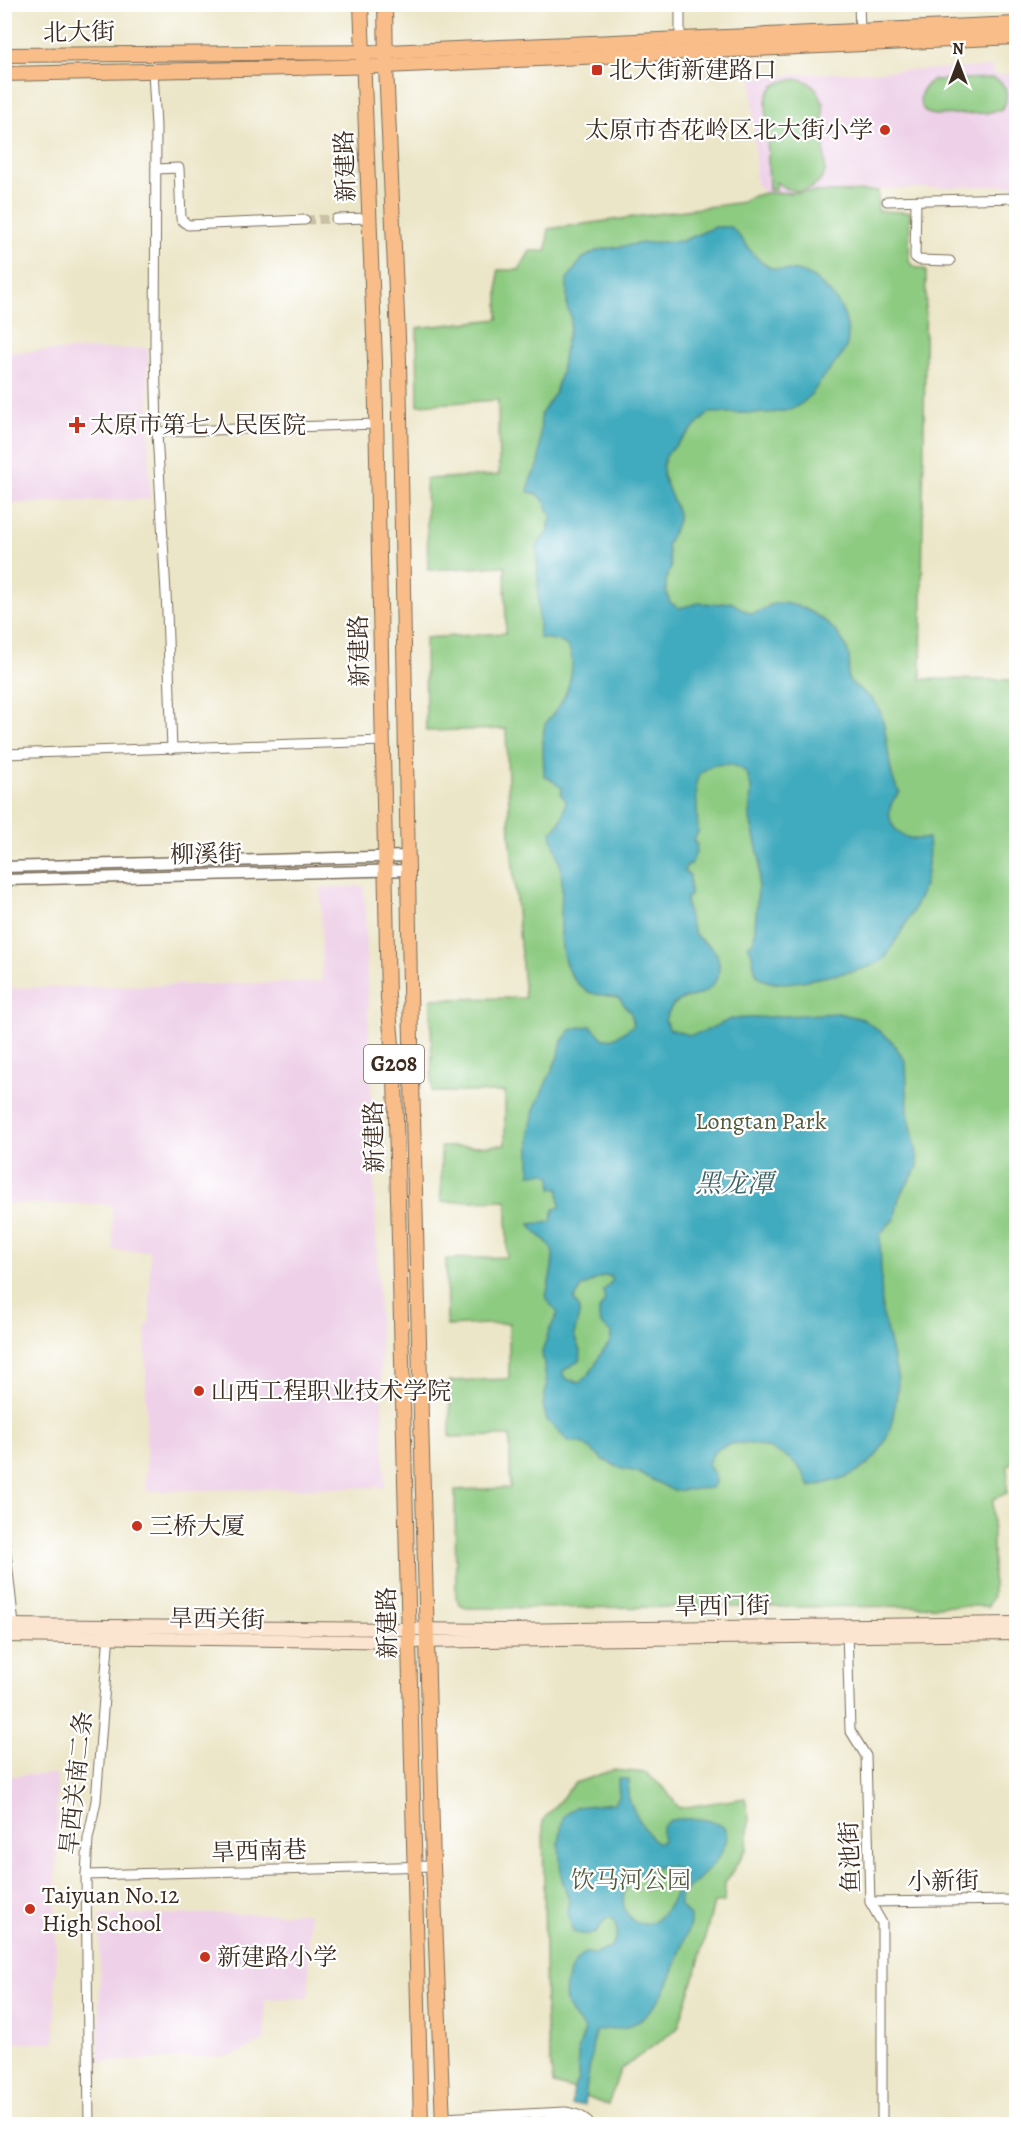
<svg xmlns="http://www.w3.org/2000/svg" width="1021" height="2129" font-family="Alegreya,'Noto Serif SC',serif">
	<rect width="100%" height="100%" fill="#fff"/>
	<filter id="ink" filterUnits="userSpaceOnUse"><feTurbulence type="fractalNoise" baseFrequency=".0167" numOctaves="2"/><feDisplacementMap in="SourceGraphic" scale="12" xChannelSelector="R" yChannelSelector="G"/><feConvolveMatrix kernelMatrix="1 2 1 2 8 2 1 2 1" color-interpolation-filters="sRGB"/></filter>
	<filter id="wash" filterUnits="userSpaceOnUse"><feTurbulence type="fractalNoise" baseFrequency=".008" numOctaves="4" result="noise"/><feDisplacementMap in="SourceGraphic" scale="24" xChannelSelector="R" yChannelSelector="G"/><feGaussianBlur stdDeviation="1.35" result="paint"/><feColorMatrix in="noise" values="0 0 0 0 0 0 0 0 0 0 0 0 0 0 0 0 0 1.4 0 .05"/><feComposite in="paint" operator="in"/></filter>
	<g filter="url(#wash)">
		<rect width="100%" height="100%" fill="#ece6c8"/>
		<!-- built -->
		<g fill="#eed0e8">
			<polygon points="992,67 993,75 1016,74 1016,185 765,193 756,184 752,76"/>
			<polygon points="148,348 150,499 5,504 5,352"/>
			<polygon points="364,886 385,1487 146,1491 146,1325 150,1324 150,1251 113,1250 112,1204 6,1204 7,988 322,982 321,888"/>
			<polygon points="57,1774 55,2043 5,2043 5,1776"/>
			<polygon points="309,1913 309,1998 265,1999 265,2040 232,2056 99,2062 100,1915"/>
		</g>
		<!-- green -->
		<g fill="#8dcb81" stroke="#647a50" stroke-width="1.5">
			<path d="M992,78C1006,81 1011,97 1002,109L986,113L934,115L927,113C915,103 920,88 933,80Z"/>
			<path d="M799,79C813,82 819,90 823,104L825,172C817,193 792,196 776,182V190H769L766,101C769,84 782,80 799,79Z"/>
			<polygon points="878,191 878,211 910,212 909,262 915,267 926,270 921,679 1016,680 1016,1455 1008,1467 1007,1493 993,1499 993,1595 988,1606 467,1608 460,1604 456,1597 455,1490 510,1488 510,1436 450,1437 450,1381 509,1379 509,1323 447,1326 446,1259 507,1257 507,1200 441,1202 441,1147 505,1145 505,1092 432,1092 431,999 525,998 510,835 506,729 426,731 425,638 506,633 505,566 428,570 426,479 499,475 498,400 418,405 417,328 498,319 498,270 519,270 530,251 547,251 548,229 743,202 750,197 765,193"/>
			<polygon points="613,1770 646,1773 665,1789 679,1808 745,1798 749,1818 747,1848 725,1883 724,1902 714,1903 697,1968 678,2028 620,2070 608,2105 590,2099 572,2089 553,2084 546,2024 543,1820 575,1783"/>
		</g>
		<!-- water -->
		<g fill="#3faabe" stroke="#3d6a6e" stroke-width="1.5" fill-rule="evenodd">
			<path d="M715,227H731C745,240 751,257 769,267C780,272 790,269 800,272C813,275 821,284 830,293C843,306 852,329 846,348C841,359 831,368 823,377C816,388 808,401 796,407C773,418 734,411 709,413L667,454L663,465V476L678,513V521L667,545L671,567L666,581V591L670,602L679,608L699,603L717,604L731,602L751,614C762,612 768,604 777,603C804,601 844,629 849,656C851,664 847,671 848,679C857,690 873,696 879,709C890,732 886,777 900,792C876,814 897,846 928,838C932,881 918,905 896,940C892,946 889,954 884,959C871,970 836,974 819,978C803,980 779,987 764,980C749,974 757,955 748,946L754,941L760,860L750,819L751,787L747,774C734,758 701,762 696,783L698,832L693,842L697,844L696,852L691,865H687L684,872L690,875V896L686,898C687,910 689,924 695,934C699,941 707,943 713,949C722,959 721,977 711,987C692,1005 677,988 665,1020L669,1029L690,1035L703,1032L731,1019L838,1013L863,1019L891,1040L906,1062L908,1112L917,1154L918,1167L899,1197L895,1218L880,1234L882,1311L898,1379C898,1393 895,1407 892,1421C881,1467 853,1478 810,1487C806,1478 802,1469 795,1463C775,1446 718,1428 708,1464L715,1476V1483L711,1488L674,1491L637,1472L622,1469L604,1460L582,1443L568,1441L547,1420L543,1405L547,1385L542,1352L549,1331L558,1313L546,1299C547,1286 556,1260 552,1250C548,1238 534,1235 530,1224L551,1222L554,1209L560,1207L559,1189L552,1188L551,1177L545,1173L530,1174V1130L534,1110L559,1054L562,1041L571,1030L581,1027L591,1026L604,1039H611L619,1035L634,1025L631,1013L619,998C609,994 597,997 587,991C547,966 566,907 561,869C559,856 553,845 551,832C562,824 564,813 566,800L561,795L562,788C555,784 552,779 544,776C544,764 541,736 545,725C548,718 555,713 559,706C568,693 579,658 566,645C559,639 547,639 539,638L537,545L549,531V523L552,519L545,502L538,494L528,492L530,480L539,464L541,414L555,393L561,373L566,340L570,329L571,317L567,307V279L583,258L598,250L643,243L682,241ZM603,1276H610L612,1281L603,1291L605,1300L599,1310V1318L601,1324L611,1333C612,1346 603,1348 598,1359C594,1369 589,1375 580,1382L569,1380L563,1375V1371L579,1361L581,1354L574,1335L579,1315V1308L574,1300L582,1287Z"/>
			<path d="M618,1779H629C629,1784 627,1789 628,1794C629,1805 647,1835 657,1843L663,1841L662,1828L670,1820C688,1818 739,1815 724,1847C719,1860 707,1871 698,1880C693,1885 687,1888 683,1892C679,1896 680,1901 680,1906L690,1916V1924C677,1958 666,2011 629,2026C618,2030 607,2028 597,2031L594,2036L584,2105H571L575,2084L578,2080V2051L585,2029C579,2022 567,2011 566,2001C563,1983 570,1965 584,1953L595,1954L610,1948C617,1938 622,1925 610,1917L604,1921L596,1933L587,1935L573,1932L567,1911L569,1900L561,1876L559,1843L562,1822L565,1815L575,1807L614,1803L619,1797ZM670,1866L678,1869L681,1880C644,1984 578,1871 670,1866Z"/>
		</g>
	</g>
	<g filter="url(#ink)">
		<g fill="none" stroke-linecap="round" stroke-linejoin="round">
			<!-- minor-tunnel -->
			<polyline stroke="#c9c0a6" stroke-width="9" stroke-dasharray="9 4.5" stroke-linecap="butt" points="305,220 336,219"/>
			<!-- minor casing -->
			<g stroke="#796c5a" stroke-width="11">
				<g id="minor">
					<polyline points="680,4 680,38"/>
					<polyline points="859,4 860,30"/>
					<polyline points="153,71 156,127 155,349 157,432 167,612 172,749"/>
					<polyline points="156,169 179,168 181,219 188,225 305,220"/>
					<polyline points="887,201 1016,198"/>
					<polyline points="916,201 915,257 919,260 950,261"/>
					<polyline points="336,219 369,218"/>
					<polyline points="157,432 376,424"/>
					<polyline points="4,754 383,741"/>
					<polyline points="4,1535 14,1625"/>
					<polyline points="847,1631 850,1730 866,1756 870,1902 882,1923 882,2124"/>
					<polyline points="86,1875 433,1866"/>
					<polyline points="870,1902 1016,1900"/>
					<path d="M443,2118L565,2112C573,2113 585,2116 589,2124"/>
					<polyline points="557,2118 573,2119 580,2124"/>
					<polyline points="89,2124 86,1875 88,1839 96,1801 109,1633"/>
				</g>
			</g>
			<!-- tertiary casing -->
			<g stroke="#796c5a" stroke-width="13">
				<g id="tertiary">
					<polyline points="4,867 409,856"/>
					<polyline points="4,880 409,870"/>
				</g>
			</g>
			<!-- secondary casing -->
			<g stroke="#796c5a" stroke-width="14">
				<g id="secondary">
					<polyline points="4,1625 505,1630 1016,1623"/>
					<polyline points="4,1636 410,1642 1016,1634"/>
				</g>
			</g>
			<!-- primary casing -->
			<g stroke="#796c5a" stroke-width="16">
				<g id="primary">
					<polyline points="361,4 375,361 388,998 395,1079 421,2124"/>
					<polyline points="385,4 386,66 399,360 411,1042 433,1866 443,2124"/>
					<polyline points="4,55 387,52 1016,24"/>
					<polyline points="4,74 386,66 1016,37"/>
				</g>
			</g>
			<!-- minor -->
			<use href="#minor" stroke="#fff" stroke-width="9"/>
			<!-- tertiary -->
			<use href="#tertiary" stroke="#fff" stroke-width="10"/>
			<!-- secondary -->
			<use href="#secondary" stroke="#fce5d0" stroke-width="12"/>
			<!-- primary -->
			<use href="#primary" stroke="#f8bd89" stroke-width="14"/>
		</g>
	</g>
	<!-- markers -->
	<g fill="#c8321e" stroke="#fff" stroke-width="2">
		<rect x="591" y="64" width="12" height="12" rx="3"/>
		<circle cx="885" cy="130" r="6"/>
		<path d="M74 416h6v6h6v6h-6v6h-6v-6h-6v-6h6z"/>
		<circle cx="199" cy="1391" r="6"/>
		<circle cx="137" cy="1526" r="6"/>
		<circle cx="30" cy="1909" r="6"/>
		<circle cx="205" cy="1957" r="6"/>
	</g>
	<g text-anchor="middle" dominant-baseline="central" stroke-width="4.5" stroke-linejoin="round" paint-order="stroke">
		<!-- shield labels -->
		<rect fill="#fff" stroke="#766a62" stroke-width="1.5" x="364" y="1045" width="60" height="38" rx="4.5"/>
		<g font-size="22" font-weight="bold" fill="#3b2a1e">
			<text x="394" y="1064">G208</text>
		</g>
		<!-- street labels -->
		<g font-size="24" fill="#3b2a1e" stroke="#fff">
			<text transform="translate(79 32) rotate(-1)">北大街</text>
			<text transform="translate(345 166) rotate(-92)">新建路</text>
			<text transform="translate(359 651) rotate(-91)">新建路</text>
			<text transform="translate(206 854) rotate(-1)">柳溪街</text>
			<text transform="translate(374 1137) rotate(-91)">新建路</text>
			<text transform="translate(722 1606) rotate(-1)">旱西门街</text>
			<text transform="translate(217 1619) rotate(1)">旱西关街</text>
			<text transform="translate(387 1623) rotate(-91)">新建路</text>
			<text transform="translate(76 1783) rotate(-84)">旱西关南二条</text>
			<text transform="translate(259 1851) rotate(-2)">旱西南巷</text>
			<text transform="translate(850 1857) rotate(-92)">鱼池街</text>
			<text transform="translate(943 1881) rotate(-1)">小新街</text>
		</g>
		<!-- poi labels -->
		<g font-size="24" fill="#3b2a1e" stroke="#fff" text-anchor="start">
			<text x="609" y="70">北大街新建路口</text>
			<text x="873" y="130" text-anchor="end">太原市杏花岭区北大街小学</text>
			<text x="90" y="425">太原市第七人民医院</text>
			<text x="211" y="1391">山西工程职业技术学院</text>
			<text x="149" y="1526">三桥大厦</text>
			<text x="42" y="1895">Taiyuan No.12<tspan x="42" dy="28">High School</tspan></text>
			<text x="217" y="1957">新建路小学</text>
		</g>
		<!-- park labels -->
		<g font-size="24" fill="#545a3c" stroke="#fff">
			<text x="761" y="1121">Longtan Park</text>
			<text x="631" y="1880">饮马河公园</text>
		</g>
		<!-- water labels -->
		<g font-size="26" font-style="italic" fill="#3d6466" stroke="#fff">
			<text x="734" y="1183">黑龙潭</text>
		</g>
	</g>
	<!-- margin -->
	<rect width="1021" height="2129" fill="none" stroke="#fff" stroke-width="24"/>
	<!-- north arrow -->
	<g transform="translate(958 63)" stroke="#ffffff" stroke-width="4.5" paint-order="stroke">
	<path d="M0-4.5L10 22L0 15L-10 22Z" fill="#3b2a1e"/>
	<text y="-9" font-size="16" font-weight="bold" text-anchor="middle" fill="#3b2a1e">N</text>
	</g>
</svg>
